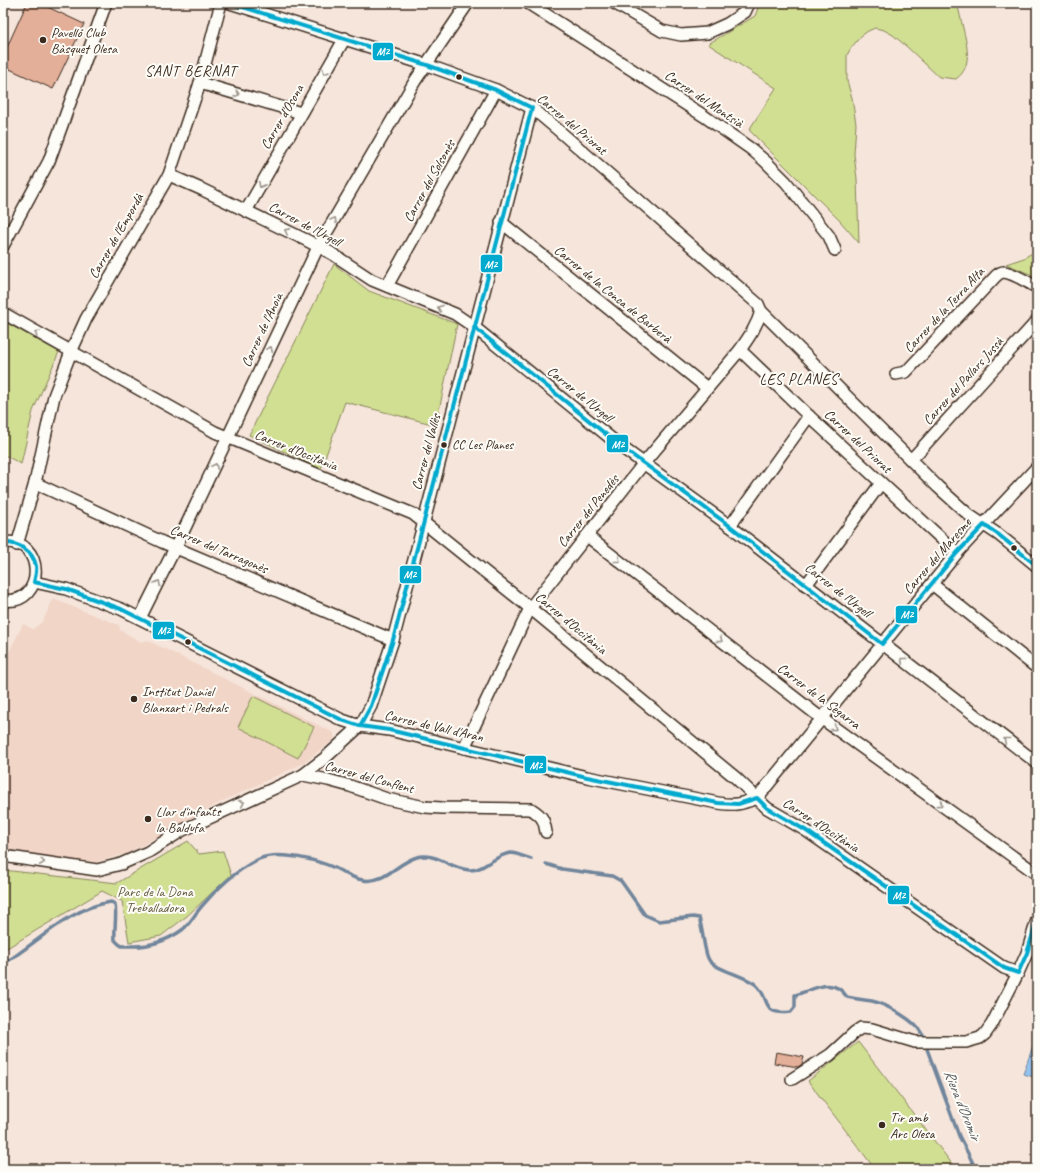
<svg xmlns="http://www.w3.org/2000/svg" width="1040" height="1172" font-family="Caveat,sans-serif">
	<rect width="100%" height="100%" fill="#f6e5db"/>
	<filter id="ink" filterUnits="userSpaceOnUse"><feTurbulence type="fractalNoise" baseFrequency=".025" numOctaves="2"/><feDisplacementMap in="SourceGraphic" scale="8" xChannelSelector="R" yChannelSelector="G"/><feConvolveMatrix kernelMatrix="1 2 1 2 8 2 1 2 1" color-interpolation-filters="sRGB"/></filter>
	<g filter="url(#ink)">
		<!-- built -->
		<polygon fill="#f1d5c7" points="53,599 119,625 120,630 141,642 147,640 334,733 334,739 304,763 221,802 128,853 97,862 43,858 3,849 3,664 23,624 33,629 43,621"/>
		<!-- green -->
		<g fill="#d1df93" stroke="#868458">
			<path d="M760,3H957C959,11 961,19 963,28C967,45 973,67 956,79L939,77L906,46L893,35L884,30L875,28L868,31L861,36L851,48L847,55V81L852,98L856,124L854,154L857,179L859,243L840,221L749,130L776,88L708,44L755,16Z"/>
			<polygon points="1037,250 1037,277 1006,264 1024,258"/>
			<polygon points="334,264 369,291 457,324 436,425 345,402 321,469 249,435"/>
			<polygon points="3,321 59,352 33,411 21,464 3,454"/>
			<polygon points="253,696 314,727 298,758 238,727"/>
			<polygon points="188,841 199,854 223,851 231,875 187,916 161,936 129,942 122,901 102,891 7,948 3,948 3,870 117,883"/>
			<polygon points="858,1042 956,1169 875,1169 808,1081"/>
		</g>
		<!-- water -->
		<polygon fill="#93c2ee" stroke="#70859b" points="1034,1043 1037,1043 1037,1078 1023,1074"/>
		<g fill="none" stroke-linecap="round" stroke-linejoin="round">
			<!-- stream -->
			<g stroke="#70859b" stroke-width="3.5">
				<path d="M546,864L562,869L612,876L621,881L645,915L659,921L693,917L699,918C703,929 704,953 709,960C714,969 743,975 755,984C772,998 759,1016 791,1012L795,1007V995C815,989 833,976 847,997C856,999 864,1000 872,1001C886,1004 916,1021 922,1034"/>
				<path d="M3,964C38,943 68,908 111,902L115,904C117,917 114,928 115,940C117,942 119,945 122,946C124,946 128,946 131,946C148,947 167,941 182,930C189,925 195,914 201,907C216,889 238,869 259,859C278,850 317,860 335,868C344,872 353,879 363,880C385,884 398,862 417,857C437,852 450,869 469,870C484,871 496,854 511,853C516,853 525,857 531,859"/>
				<polyline points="927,1049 959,1136 976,1169"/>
			</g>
		</g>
		<!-- building -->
		<g fill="#e4af99" stroke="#3b2a1e">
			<polygon points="27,3 39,3 84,24 53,89 3,66 3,56"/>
			<polygon points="776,1052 804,1057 802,1064 798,1067 774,1063"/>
		</g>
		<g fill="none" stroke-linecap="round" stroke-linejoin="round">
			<!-- street casing -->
			<g stroke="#3b2a1e" stroke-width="14">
				<g id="street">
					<polyline points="230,3 427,65 496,90 532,108 557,129 758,304 761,311 938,487 969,515 999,535 1037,566"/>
					<polyline points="528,3 704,116 751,149 765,161 786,182 829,236 835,250"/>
					<polyline points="614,3 662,31 681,35 707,33 727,24 745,12 749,3"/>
					<polyline points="200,83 301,113"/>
					<polyline points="169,175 201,189 306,240 331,253 372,280 455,314 474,327 624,449 730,526 1037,763"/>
					<polyline points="246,211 345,38"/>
					<polyline points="501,222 707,388"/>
					<polyline points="3,246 49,161 106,3"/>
					<polyline points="387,286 496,90"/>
					<polyline points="3,313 215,432 413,514 530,608 736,778 767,808 805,830 1004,968 1018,973"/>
					<polyline points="740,350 809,416 957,553"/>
					<path d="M896,374L906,372L996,276C998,274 1001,272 1004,272C1014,273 1028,283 1037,287"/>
					<polyline points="911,460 1037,321"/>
					<polyline points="35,483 162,542 393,640"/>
					<polyline points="730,526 809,416"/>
					<polyline points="587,536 821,718 1037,874"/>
					<path d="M3,543C45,535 47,607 3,600"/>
					<polyline points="17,545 35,483 54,396 71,352 86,319 169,175 200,83 221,3"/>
					<path d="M34,582L66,589L121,609L342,720L360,726L389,730L587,777L718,803C735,806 741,804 757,798"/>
					<polyline points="932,584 1037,668"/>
					<polyline points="806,585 881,483"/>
					<polyline points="140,618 182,534 318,247 415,81 468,3"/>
					<path d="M464,748L530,608L644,463L740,350C749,337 757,326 761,311"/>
					<path d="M303,775L328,780L350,786L387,799L425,807L442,808L531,809C542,816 544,819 546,832"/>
					<polyline points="757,798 957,553 1037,467"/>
					<polyline points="3,856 97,870 121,864 148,852 181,831 303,775 325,758 360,726 371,706 393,640 532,108"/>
					<polyline points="792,1079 830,1055 855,1032 861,1028 872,1029 915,1042 966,1042 980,1038 985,1034 992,1024 1018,973 1027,953 1037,920"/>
				</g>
			</g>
			<!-- street -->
			<use href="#street" stroke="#fdfcf7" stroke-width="11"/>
			<!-- bus-1 casing -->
			<g stroke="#fdfcf7" stroke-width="7">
				<g id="bus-1">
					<polyline points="230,3 427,65 496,90 532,108 393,640 371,706 360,726"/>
					<polyline points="474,327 624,449 730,526 882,644 957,553 984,525 999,535 1037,566"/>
					<path d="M3,543C18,542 33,551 36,566C37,572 35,577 34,582L66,589L121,609L342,720L360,726L389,730L587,777L718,803L738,804L757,798L767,808L805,830L1004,968L1018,973L1027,953L1037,920"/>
				</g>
			</g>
			<!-- bus-1 -->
			<use href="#bus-1" stroke="#00a9ce" stroke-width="4"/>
		</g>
		<!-- one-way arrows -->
		<defs><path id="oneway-chevron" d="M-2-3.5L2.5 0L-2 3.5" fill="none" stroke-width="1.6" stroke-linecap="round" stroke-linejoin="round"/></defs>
		<g stroke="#9c938a">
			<use href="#oneway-chevron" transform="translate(325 72) rotate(120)"/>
			<use href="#oneway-chevron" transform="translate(237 94) rotate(17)"/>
			<use href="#oneway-chevron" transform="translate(261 185) rotate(119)"/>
			<use href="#oneway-chevron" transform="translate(334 220) rotate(-60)"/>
			<use href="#oneway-chevron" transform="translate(287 231) rotate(-154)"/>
			<use href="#oneway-chevron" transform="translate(440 308) rotate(-159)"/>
			<use href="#oneway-chevron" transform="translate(37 333) rotate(-150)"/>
			<use href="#oneway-chevron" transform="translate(270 349) rotate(-65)"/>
			<use href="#oneway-chevron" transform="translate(215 466) rotate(-65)"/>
			<use href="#oneway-chevron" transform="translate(618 560) rotate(38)"/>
			<use href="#oneway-chevron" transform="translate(158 583) rotate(-62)"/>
			<use href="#oneway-chevron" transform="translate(720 640) rotate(38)"/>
			<use href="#oneway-chevron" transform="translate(903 660) rotate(-142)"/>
			<use href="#oneway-chevron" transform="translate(834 728) rotate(36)"/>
			<use href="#oneway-chevron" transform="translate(1006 740) rotate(-142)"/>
			<use href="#oneway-chevron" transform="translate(242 803) rotate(-24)"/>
			<use href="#oneway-chevron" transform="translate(940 804) rotate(36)"/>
			<use href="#oneway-chevron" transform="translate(42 862) rotate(8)"/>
		</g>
	</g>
	<!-- markers -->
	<g fill="#3b2a1e" stroke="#fdfcf7" stroke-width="1.5">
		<circle cx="43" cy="40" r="4"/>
		<circle cx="459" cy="77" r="3.5"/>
		<circle cx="444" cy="445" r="3.5"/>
		<circle cx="1014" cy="548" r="3.5"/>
		<circle cx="188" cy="642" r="3.5"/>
		<circle cx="134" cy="699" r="4"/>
		<circle cx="148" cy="819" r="4"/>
		<circle cx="882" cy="1125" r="4"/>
	</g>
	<g text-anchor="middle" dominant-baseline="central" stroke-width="4" stroke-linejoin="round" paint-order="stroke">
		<!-- bus labels -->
		<g font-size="13" fill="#3b2a1e" stroke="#fdfcf7" text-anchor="start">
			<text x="452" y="445">CC Les Planes</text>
		</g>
		<!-- poi labels -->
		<g font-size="14" fill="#3b2a1e" stroke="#fdfcf7" text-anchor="start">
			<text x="51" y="32">Pavelló Club<tspan x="51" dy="16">Bàsquet Olesa</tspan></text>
			<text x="142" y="691">Institut Daniel<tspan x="142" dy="16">Blanxart i Pedrals</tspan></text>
			<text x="156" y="811">Llar d'infants<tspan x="156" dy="16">la Baldufa</tspan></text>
			<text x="890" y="1117">Tir amb<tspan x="890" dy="16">Arc Olesa</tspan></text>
		</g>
		<!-- street labels -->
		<g font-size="14" fill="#3b2a1e" stroke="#fdfcf7">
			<text transform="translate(704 99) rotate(34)">Carrer del Montsià</text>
			<text transform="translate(282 117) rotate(-60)">Carrer d'Osona</text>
			<text transform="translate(572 124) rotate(40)">Carrer del Priorat</text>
			<text transform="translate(429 181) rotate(-61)">Carrer del Solsonès</text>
			<text transform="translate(305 224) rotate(28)">Carrer de l'Urgell</text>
			<text transform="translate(116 236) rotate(-60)">Carrer de l'Empordà</text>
			<text transform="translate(613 294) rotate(39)">Carrer de la Conca de Barberà</text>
			<text transform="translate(944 310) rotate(-47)">Carrer de la Terra Alta</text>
			<text transform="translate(262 330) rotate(-65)">Carrer de l'Anoia</text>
			<text transform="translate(963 381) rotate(-48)">Carrer del Pallars Jussà</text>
			<text transform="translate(580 394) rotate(39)">Carrer de l'Urgell</text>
			<text transform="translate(858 441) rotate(43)">Carrer del Priorat</text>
			<text transform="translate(296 450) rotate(22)">Carrer d'Occitània</text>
			<text transform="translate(426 452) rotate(-75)">Carrer del Vallès</text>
			<text transform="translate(588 511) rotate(-51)">Carrer del Penedès</text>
			<text transform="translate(219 549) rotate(23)">Carrer del Tarragonès</text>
			<text transform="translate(937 556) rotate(-49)">Carrer del Maresme</text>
			<text transform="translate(838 590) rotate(38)">Carrer de l'Urgell</text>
			<text transform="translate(571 623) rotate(40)">Carrer d'Occitània</text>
			<text transform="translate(819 696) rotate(37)">Carrer de la Segarra</text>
			<text transform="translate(434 726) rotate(13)">Carrer de Vall d'Aran</text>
			<text transform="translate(369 777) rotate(15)">Carrer del Conflent</text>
			<text transform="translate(821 825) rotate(33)">Carrer d'Occitània</text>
		</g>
		<!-- park labels -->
		<g font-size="14" fill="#60573b" stroke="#fdfcf7">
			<text x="155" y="891">Parc de la Dona<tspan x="155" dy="16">Treballadora</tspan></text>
		</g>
		<!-- neighbourhood labels -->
		<g font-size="15" letter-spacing="1" fill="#3b2a1e" stroke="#fdfcf7">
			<text x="191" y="71">SANT BERNAT</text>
			<text x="799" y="379">LES PLANES</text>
		</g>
		<!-- water labels -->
		<g font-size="15" font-style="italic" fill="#55585c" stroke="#fdfcf7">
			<text transform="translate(962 1105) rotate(68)">Riera d'Oromir</text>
		</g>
	</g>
	<g stroke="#fdfcf7" stroke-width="1.5">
		<rect x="372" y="42" width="22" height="19" rx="4" fill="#00a9ce"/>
		<rect x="480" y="254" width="23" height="19" rx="4" fill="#00a9ce"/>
		<rect x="606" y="434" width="23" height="19" rx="4" fill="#00a9ce"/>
		<rect x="399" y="565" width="23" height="19" rx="4" fill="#00a9ce"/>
		<rect x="895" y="605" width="23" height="19" rx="4" fill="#00a9ce"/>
		<rect x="152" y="621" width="23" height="19" rx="4" fill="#00a9ce"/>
		<rect x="524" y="755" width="23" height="19" rx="4" fill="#00a9ce"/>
		<rect x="887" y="885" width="23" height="20" rx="4" fill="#00a9ce"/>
	</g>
	<g font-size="11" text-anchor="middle" font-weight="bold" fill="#fff">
		<text x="383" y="55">M2</text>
		<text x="491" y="268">M2</text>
		<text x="618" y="448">M2</text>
		<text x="410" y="578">M2</text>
		<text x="907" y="618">M2</text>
		<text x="164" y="634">M2</text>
		<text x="536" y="769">M2</text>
		<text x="899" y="899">M2</text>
	</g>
	<!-- margin -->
	<rect width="1040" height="1172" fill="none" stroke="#fdfcf7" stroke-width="16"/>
	<rect x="8" y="8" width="1024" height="1156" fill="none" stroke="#3b2a1e" stroke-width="1.5" filter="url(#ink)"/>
</svg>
